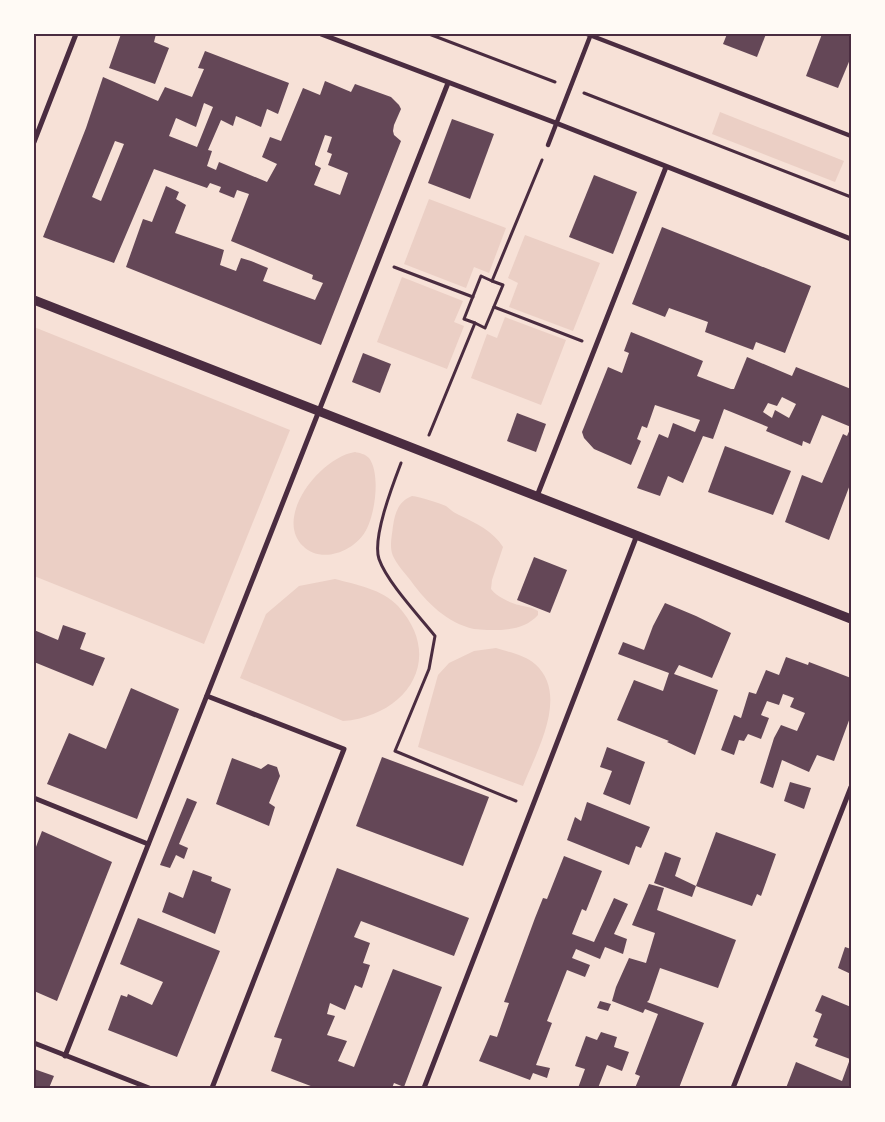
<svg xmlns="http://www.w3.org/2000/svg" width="885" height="1122" font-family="'Varela Round',sans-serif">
	<rect width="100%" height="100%" fill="#f7e1d7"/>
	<!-- green -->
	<g fill="#ebcfc5">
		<polygon points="720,112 844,161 835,182 712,134"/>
		<polygon points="429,199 506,228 489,273 474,267 466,288 404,264"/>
		<polygon points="525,235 600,263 573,331 509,307 518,283 508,278"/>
		<polygon points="402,277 463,301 454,322 464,326 447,369 377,342"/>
		<polygon points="505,317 566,340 541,405 471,378 487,334 497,338"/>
		<polygon points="34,327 290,430 204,644 34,576"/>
		<path d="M355,452C360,453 365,454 369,458C381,474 375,516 365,532C353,552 321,564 303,546C273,517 321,457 355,452Z"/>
		<path d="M412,496C420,497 439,503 446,506C450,509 454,513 459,515C476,523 493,531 503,547L492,580L491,589C496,596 510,603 519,605C526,607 532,607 538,611V615C528,626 515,629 501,630C492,630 482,630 474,629C447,623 426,602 411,581C405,573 397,565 393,556C389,547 392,536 393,526C395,512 399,501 412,496Z"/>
		<path d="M335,579C357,585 382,589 398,606C446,659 406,716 343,721L240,678L266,614L299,586Z"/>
		<path d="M496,648C508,652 525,655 535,664C570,695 536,752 523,786L418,747L438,675L449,663L474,651Z"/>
	</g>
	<!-- building -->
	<g fill="#644757" fill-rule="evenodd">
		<polygon points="121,34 156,34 154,42 169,48 155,84 109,68"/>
		<polygon points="727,34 766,34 757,57 723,44"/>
		<polygon points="822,34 851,34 851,57 838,88 806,76"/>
		<path d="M205,51L289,83L278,114L267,109L261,127L236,116L233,126L221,120L208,150L212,151L207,166L216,170L219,162L267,182L277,164L262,157L270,137L281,141L303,88L320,95L325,81L351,92L355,84L391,97L399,105L401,109L394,125L393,131L394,135L401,141L321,345L126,267L143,219L152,222L166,186L179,192L176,199L186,205L175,233L224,250L220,265L236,271L241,258L251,261L268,268L263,281L315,300L323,283L312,279L313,275L231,241L249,194L237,190L234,198L219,192L221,187L210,183L207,188L154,169L114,263L43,237L86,128L103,77L158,101L165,87L192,97L204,69L198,68ZM204,103L213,107L197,147L169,136L176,118L196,127ZM325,135L332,137L327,152L332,154L328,165L348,173L340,195L314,185L321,168L315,165V163ZM115,141L124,144L101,201L92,197Z"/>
		<polygon points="452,119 494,134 470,199 428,183"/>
		<polygon points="594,175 637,192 613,254 569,237"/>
		<polygon points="662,227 811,286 785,353 756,342 753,350 705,332 708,322 669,308 665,317 632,304"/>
		<path d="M631,332L703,361L697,376L731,389H734L747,357L792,376L796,367L851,389V427L822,415L810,444L803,441L802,446L766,431L768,427L724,409L713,439L703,436L683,483L668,476L660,496L637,488L659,434L668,438L673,423L695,432L700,420L655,405L647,428L642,426L637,439L641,441L631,465L594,449L584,438L582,432L608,367L622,373L629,353L624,351ZM782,397L796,404L789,418L775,410L772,418L763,412L768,403L777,406Z"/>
		<polygon points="363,353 391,364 380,393 352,382"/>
		<polygon points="517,413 546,424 536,452 507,441"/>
		<polygon points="851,427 851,482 829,540 785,522 802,475 822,483 843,434 847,436"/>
		<polygon points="725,446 791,471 773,515 708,492"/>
		<polygon points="534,557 567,570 550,613 517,600"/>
		<polygon points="665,603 696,616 731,633 712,678 679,665 674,674 718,690 695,755 667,742 669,741 617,720 634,680 663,691 669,673 618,654 623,642 644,650 653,626"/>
		<polygon points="63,625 86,633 80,649 105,658 93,686 34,662 34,630 58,640"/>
		<polygon points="786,657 808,665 809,662 851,678 851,715 834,761 817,755 809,772 782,760 773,788 760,783 774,738 781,725 797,731 805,713 790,707 794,698 783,694 779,705 767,701 761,715 769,718 761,739 748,734 744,741 739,740 734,755 721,750 734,715 741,718 749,692 756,694 766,670 779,675"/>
		<polygon points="131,688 179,709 137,819 47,784 69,733 106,749"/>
		<polygon points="607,747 645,762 630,805 603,794 612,771 600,767"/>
		<polygon points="382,757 489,797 463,866 356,826"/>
		<polygon points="232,758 261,769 268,764 277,767 280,776 269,803 275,807 269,826 216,804"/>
		<polygon points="790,782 811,788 804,809 784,801"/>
		<polygon points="187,798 197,802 179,844 188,848 184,859 176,855 170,868 160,865"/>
		<polygon points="587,802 650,827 641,848 636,846 629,865 567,840 575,817 581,821"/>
		<polygon points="42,831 112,862 57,1001 34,991 34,852"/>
		<polygon points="716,832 776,854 761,896 757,894 752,906 696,886 692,897 654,883 665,852 681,858 675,876 696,886"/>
		<polygon points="564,856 602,871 586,911 582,909 572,934 594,942 614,898 628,904 614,934 627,939 623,954 605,947 600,959 576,949 572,958 590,965 585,977 567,970 547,1021 552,1023 536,1065 550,1068 547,1078 533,1073 530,1080 479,1061 490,1035 497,1037 509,1003 504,1002 535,918 543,898 547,899"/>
		<polygon points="337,868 469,918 454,956 361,921 354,937 370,943 363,963 370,965 362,988 355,985 345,1010 330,1003 327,1014 335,1016 327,1035 347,1041 338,1061 354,1067 393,969 442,987 404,1087 394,1083 392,1088 316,1088 271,1071 282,1039 274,1037"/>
		<polygon points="193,870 212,877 211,881 231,889 215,934 162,912 169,892 183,898"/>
		<polygon points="649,884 664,888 657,910 736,940 718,988 660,968 649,1000 647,1002 704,1023 679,1088 635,1088 640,1076 635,1074 658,1014 645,1009 643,1013 612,1001 616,987 629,958 646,963 655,933 632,925"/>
		<polygon points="138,918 220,951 177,1057 108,1030 121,995 127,997 128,994 152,1005 163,982 120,964"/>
		<polygon points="845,947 851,949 851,974 838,968"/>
		<polygon points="822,995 851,1007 851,1085 850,1088 786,1088 796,1062 842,1081 850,1059 815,1046 818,1039 813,1037 822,1014 815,1011"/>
		<polygon points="600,1001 611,1004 608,1011 597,1008"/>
		<polygon points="601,1032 617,1037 614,1047 629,1052 622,1071 607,1065 598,1088 578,1088 585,1069 575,1066 586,1036 597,1040"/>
		<polygon points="34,1069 54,1076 49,1088 34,1088"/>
	</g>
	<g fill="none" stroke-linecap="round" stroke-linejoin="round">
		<!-- path -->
		<g stroke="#4a2c40" stroke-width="3">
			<polyline points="429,34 555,82"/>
			<polyline points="584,93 851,197"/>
			<polyline points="394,267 473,297"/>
			<polyline points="494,307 582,341"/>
			<polyline points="475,323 485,328 503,285 492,281"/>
			<polyline points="429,435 475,323 464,319 481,276 492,281 542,160"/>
			<path d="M401,463C393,484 372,538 379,559C387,582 419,616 435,636L429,669L395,751L516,801"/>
		</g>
		<!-- pedestrian -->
		<g stroke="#4a2c40" stroke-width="4.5">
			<polyline points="587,34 851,136"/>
			<polyline points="548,145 591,34"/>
		</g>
		<!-- minor -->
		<g stroke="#4a2c40" stroke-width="5">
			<polyline points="321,34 556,123 851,239"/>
			<polyline points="34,142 76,34"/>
			<polyline points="537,496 666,167"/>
			<polyline points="207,696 344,749 212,1088"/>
			<polyline points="34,798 148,844"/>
			<polyline points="34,1043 149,1088"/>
			<polyline points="65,1056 448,83"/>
			<polyline points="424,1088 637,535"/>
			<polyline points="733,1088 851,787"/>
		</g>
		<!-- tertiary -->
		<polyline stroke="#4a2c40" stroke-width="9" points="34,300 851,619"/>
	</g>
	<!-- border -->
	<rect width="885" height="1122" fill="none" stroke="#fffaf5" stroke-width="70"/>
	<rect x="35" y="35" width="815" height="1052" fill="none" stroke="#4a2c40" stroke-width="2"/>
</svg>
